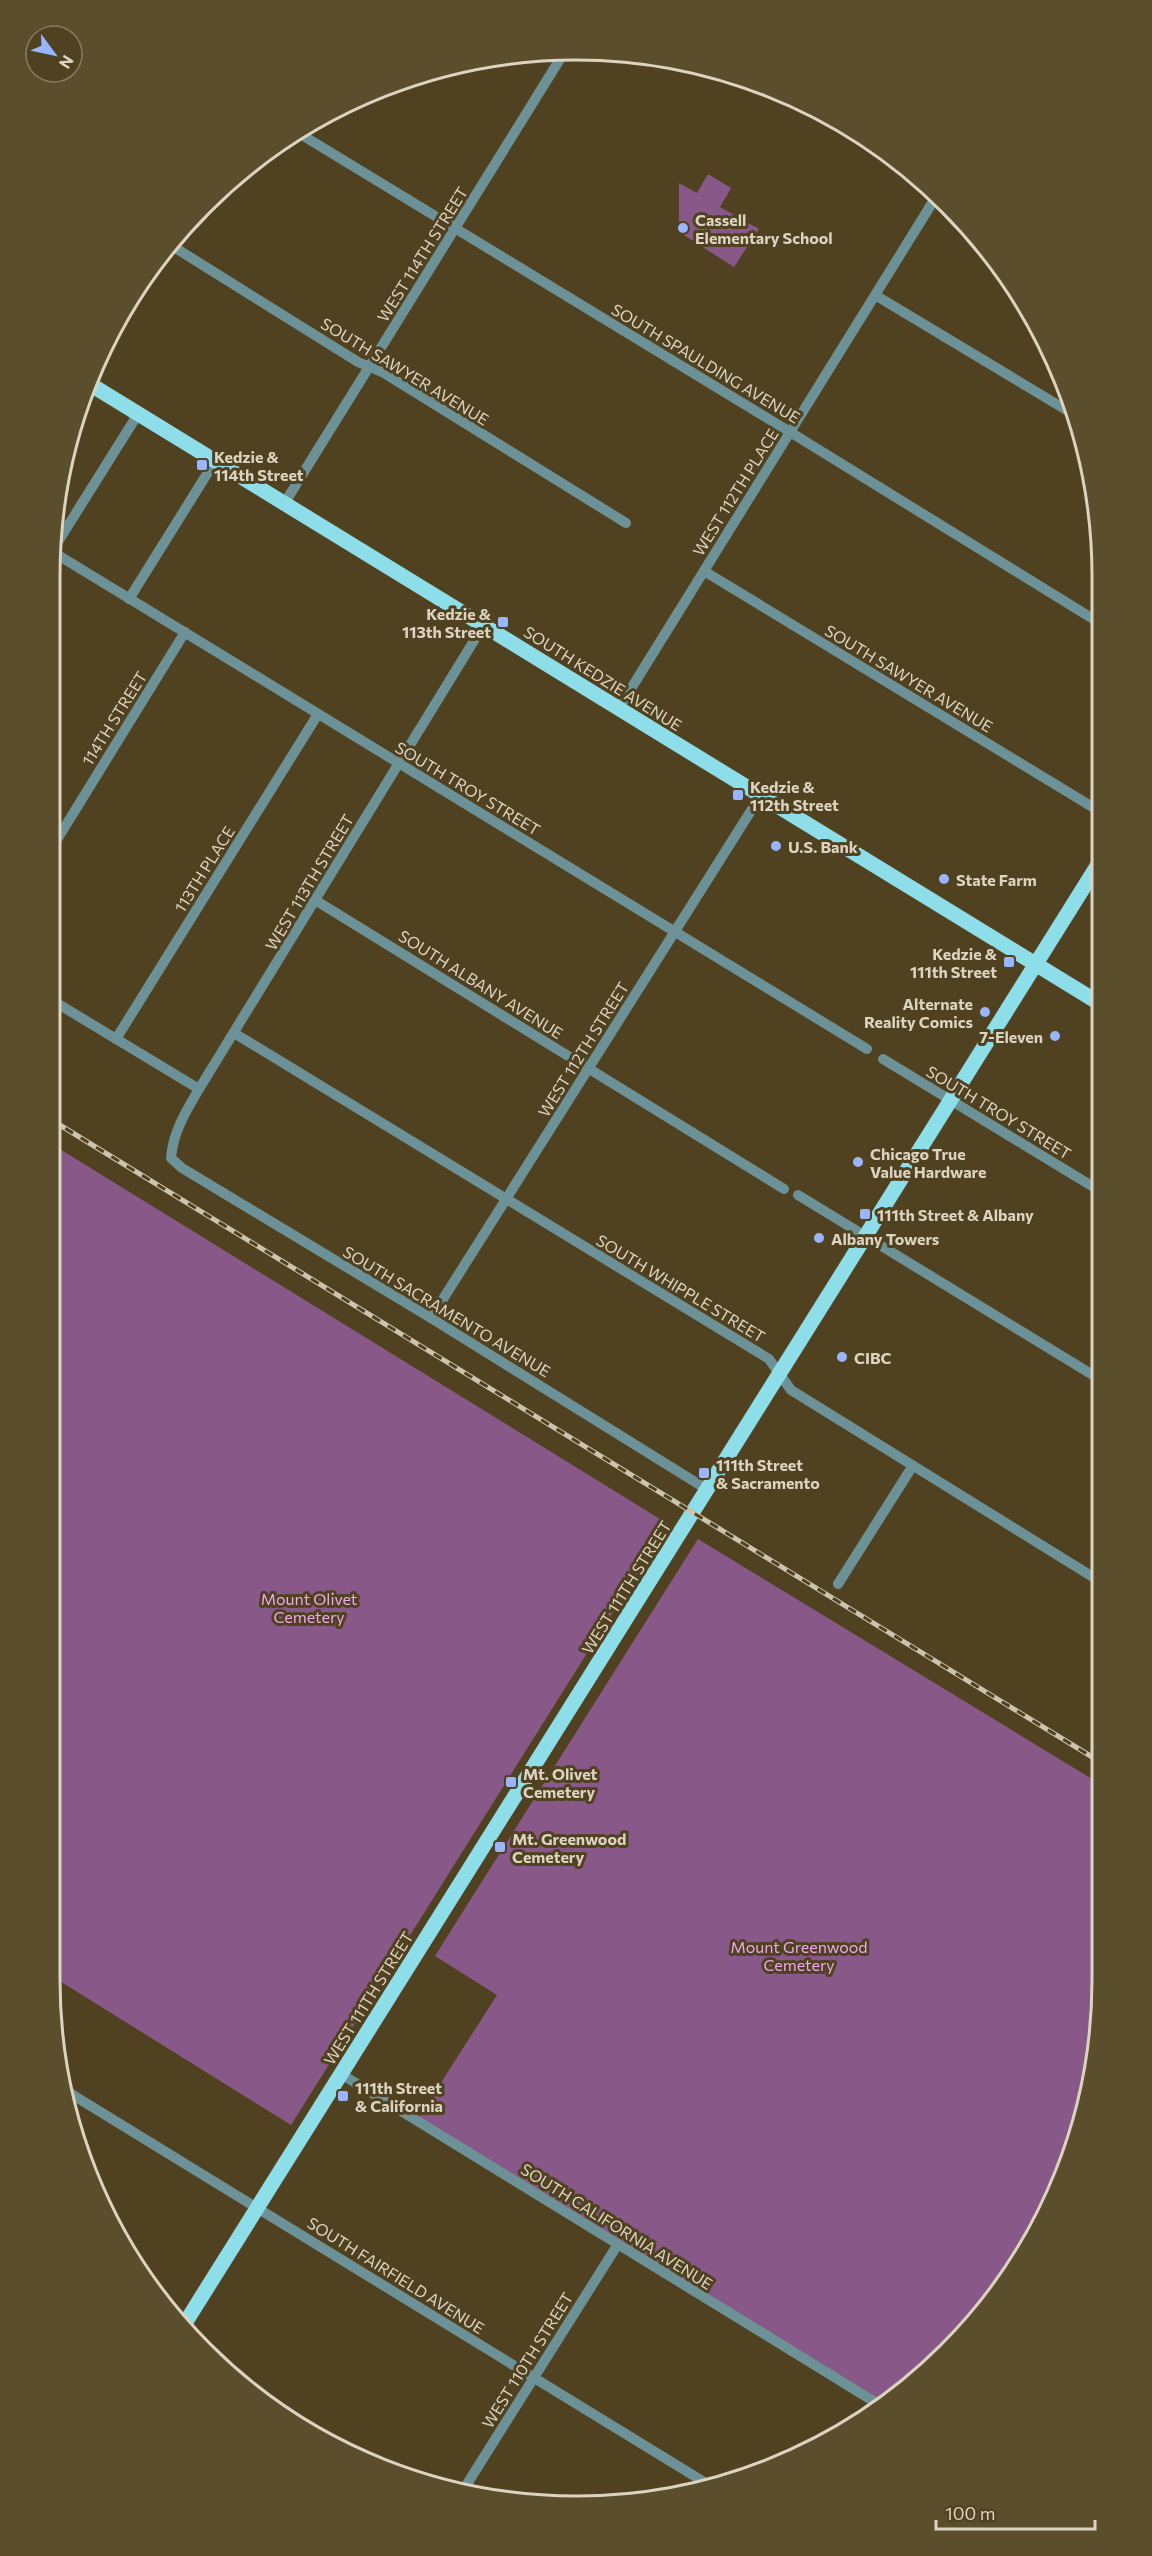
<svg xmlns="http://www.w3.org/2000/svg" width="1152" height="2556" font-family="Commissioner,sans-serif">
	<rect width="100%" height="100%" fill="#504220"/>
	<!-- green -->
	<g fill="#885988">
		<polygon points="708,174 731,188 720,207 759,229 734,267 679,232 679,183 697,193"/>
		<polygon points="50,1143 668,1524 291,2125 50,1975"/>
		<polygon points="698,1539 1102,1785 1102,1980 1074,2150 1032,2243 972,2327 882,2401 419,2117 497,1995 435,1956"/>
	</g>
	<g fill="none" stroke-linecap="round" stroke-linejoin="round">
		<!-- minor -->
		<g stroke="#6c9297" stroke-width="10">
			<polyline points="297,132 790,432 1098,622"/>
			<polyline points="169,244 358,362 384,373 626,523"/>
			<polyline points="875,295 1073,414"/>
			<polyline points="284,504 565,51"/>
			<polyline points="54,548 138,414"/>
			<polyline points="53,552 867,1049"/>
			<polyline points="704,571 1099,811"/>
			<polyline points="129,599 215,461"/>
			<path d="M483,626L199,1089C186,1111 173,1132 171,1158L182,1168L431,1318L708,1490"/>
			<polyline points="619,708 934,200"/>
			<polyline points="50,851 185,632"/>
			<polyline points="315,900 784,1189"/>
			<polyline points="50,999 199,1089"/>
			<polyline points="234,1033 769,1359 791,1390 1101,1582"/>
			<polyline points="116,1039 318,714"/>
			<polyline points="883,1059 1100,1191"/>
			<polyline points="798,1195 1101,1380"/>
			<polyline points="431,1318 761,795"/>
			<polyline points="838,1584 912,1467"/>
			<polyline points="341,2074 878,2404"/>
			<polyline points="68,2092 709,2485"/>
			<polyline points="301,2427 323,2440"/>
			<polyline points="462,2492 618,2244"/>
		</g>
		<!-- major -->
		<g stroke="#8edee9" stroke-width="15">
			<polyline points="88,383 1099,1003"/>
			<polyline points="182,2328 1099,863"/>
		</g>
		<!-- rail casing -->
		<g stroke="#ccc4af" stroke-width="5">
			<polyline id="rail" points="50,1119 1102,1763"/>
		</g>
		<!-- rail -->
		<use href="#rail" stroke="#504220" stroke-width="3" stroke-dasharray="9" stroke-linecap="butt"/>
	</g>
	<!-- markers -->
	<g fill="#98b5fd" stroke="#504220" stroke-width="2">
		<circle cx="683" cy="228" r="6"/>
		<rect x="196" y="459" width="12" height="12" rx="3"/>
		<rect x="497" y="616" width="12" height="12" rx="3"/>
		<rect x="732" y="789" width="12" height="12" rx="3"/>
		<circle cx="776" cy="846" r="6"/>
		<circle cx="944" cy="879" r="6"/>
		<rect x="1003" y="956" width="12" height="12" rx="3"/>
		<circle cx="985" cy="1012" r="6"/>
		<circle cx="1055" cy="1036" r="6"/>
		<circle cx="858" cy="1162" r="6"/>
		<rect x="859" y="1208" width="12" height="12" rx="3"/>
		<circle cx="819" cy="1238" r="6"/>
		<circle cx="842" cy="1357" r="6"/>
		<rect x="698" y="1467" width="12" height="12" rx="3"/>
		<rect x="505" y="1776" width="12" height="12" rx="3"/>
		<rect x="494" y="1841" width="12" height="12" rx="3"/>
		<rect x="337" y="2090" width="12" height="12" rx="3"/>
	</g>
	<g text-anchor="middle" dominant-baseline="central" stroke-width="6" stroke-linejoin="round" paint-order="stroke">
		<!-- poi labels -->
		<g font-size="16" font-weight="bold" fill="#dcd4c1" stroke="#504220" text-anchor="start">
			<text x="695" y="219">Cassell<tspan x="695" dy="18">Elementary School</tspan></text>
			<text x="214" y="456">Kedzie &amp;<tspan x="214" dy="18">114th Street</tspan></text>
			<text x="491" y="613" text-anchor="end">Kedzie &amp;<tspan x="491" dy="18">113th Street</tspan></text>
			<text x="750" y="786">Kedzie &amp;<tspan x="750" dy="18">112th Street</tspan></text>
			<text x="788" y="846">U.S. Bank</text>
			<text x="956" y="879">State Farm</text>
			<text x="997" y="953" text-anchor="end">Kedzie &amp;<tspan x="997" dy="18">111th Street</tspan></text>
			<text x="973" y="1003" text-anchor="end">Alternate<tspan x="973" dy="18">Reality Comics</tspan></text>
			<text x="1043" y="1036" text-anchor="end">7-Eleven</text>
			<text x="870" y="1153">Chicago True<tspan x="870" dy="18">Value Hardware</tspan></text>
			<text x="877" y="1214">111th Street &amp; Albany</text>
			<text x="831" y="1238">Albany Towers</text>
			<text x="854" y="1357">CIBC</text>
			<text x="716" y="1464">111th Street<tspan x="716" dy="18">&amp; Sacramento</tspan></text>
			<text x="523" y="1773">Mt. Olivet<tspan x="523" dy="18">Cemetery</tspan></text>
			<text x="512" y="1838">Mt. Greenwood<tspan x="512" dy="18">Cemetery</tspan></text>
			<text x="355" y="2087">111th Street<tspan x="355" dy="18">&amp; California</tspan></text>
		</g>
		<!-- street labels -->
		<g font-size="16" fill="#dcd4c1" stroke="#504220">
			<text transform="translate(422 254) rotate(-58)">WEST 114TH STREET</text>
			<text transform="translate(706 363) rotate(31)">SOUTH SPAULDING AVENUE</text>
			<text transform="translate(405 371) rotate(31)">SOUTH SAWYER AVENUE</text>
			<text transform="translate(735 492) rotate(-58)">WEST 112TH PLACE</text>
			<text transform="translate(603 678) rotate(32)">SOUTH KEDZIE AVENUE</text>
			<text transform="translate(909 678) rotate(31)">SOUTH SAWYER AVENUE</text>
			<text transform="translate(114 718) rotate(-58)">114TH STREET</text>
			<text transform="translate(468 788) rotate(31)">SOUTH TROY STREET</text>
			<text transform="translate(204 869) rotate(-58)">113TH PLACE</text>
			<text transform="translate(309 882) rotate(-59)">WEST 113TH STREET</text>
			<text transform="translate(481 984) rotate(32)">SOUTH ALBANY AVENUE</text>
			<text transform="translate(583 1049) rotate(-58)">WEST 112TH STREET</text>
			<text transform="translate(999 1112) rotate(31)">SOUTH TROY STREET</text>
			<text transform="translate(681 1288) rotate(31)">SOUTH WHIPPLE STREET</text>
			<text transform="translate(447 1311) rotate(31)">SOUTH SACRAMENTO AVENUE</text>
			<text transform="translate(626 1587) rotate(-58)">WEST 111TH STREET</text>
			<text transform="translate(368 1998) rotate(-58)">WEST 111TH STREET</text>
			<text transform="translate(617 2226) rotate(32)">SOUTH CALIFORNIA AVENUE</text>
			<text transform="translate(396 2275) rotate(32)">SOUTH FAIRFIELD AVENUE</text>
			<text transform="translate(527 2360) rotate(-58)">WEST 110TH STREET</text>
		</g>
		<!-- park labels -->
		<g font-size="16" fill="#efa7ef" stroke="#504220">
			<text x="309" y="1598">Mount Olivet<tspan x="309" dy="18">Cemetery</tspan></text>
			<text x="799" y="1946">Mount Greenwood<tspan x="799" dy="18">Cemetery</tspan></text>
		</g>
	</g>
	<!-- crop -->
	<path d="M0 0H1152V2556H0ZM576 60H576A516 516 0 0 1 1092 576V1980A516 516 0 0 1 576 2496H576A516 516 0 0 1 60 1980V576A516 516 0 0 1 576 60Z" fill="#5b4e2d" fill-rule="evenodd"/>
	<path fill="none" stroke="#dcd4c1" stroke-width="3" d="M576 60H576A516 516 0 0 1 1092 576V1980A516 516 0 0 1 576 2496H576A516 516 0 0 1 60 1980V576A516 516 0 0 1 576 60Z"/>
	<!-- north arrow -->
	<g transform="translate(54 54) rotate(123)"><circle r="28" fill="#504220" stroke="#887c60" stroke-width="1.5"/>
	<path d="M0-4.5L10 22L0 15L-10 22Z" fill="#98b5fd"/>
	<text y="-9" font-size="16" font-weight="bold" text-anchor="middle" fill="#dcd4c1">N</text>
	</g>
	<!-- scale -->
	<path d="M936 2520v9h159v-9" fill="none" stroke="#dcd4c1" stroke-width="3"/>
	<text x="945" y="2520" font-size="18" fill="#dcd4c1" stroke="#504220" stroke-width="4.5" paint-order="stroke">100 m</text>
</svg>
